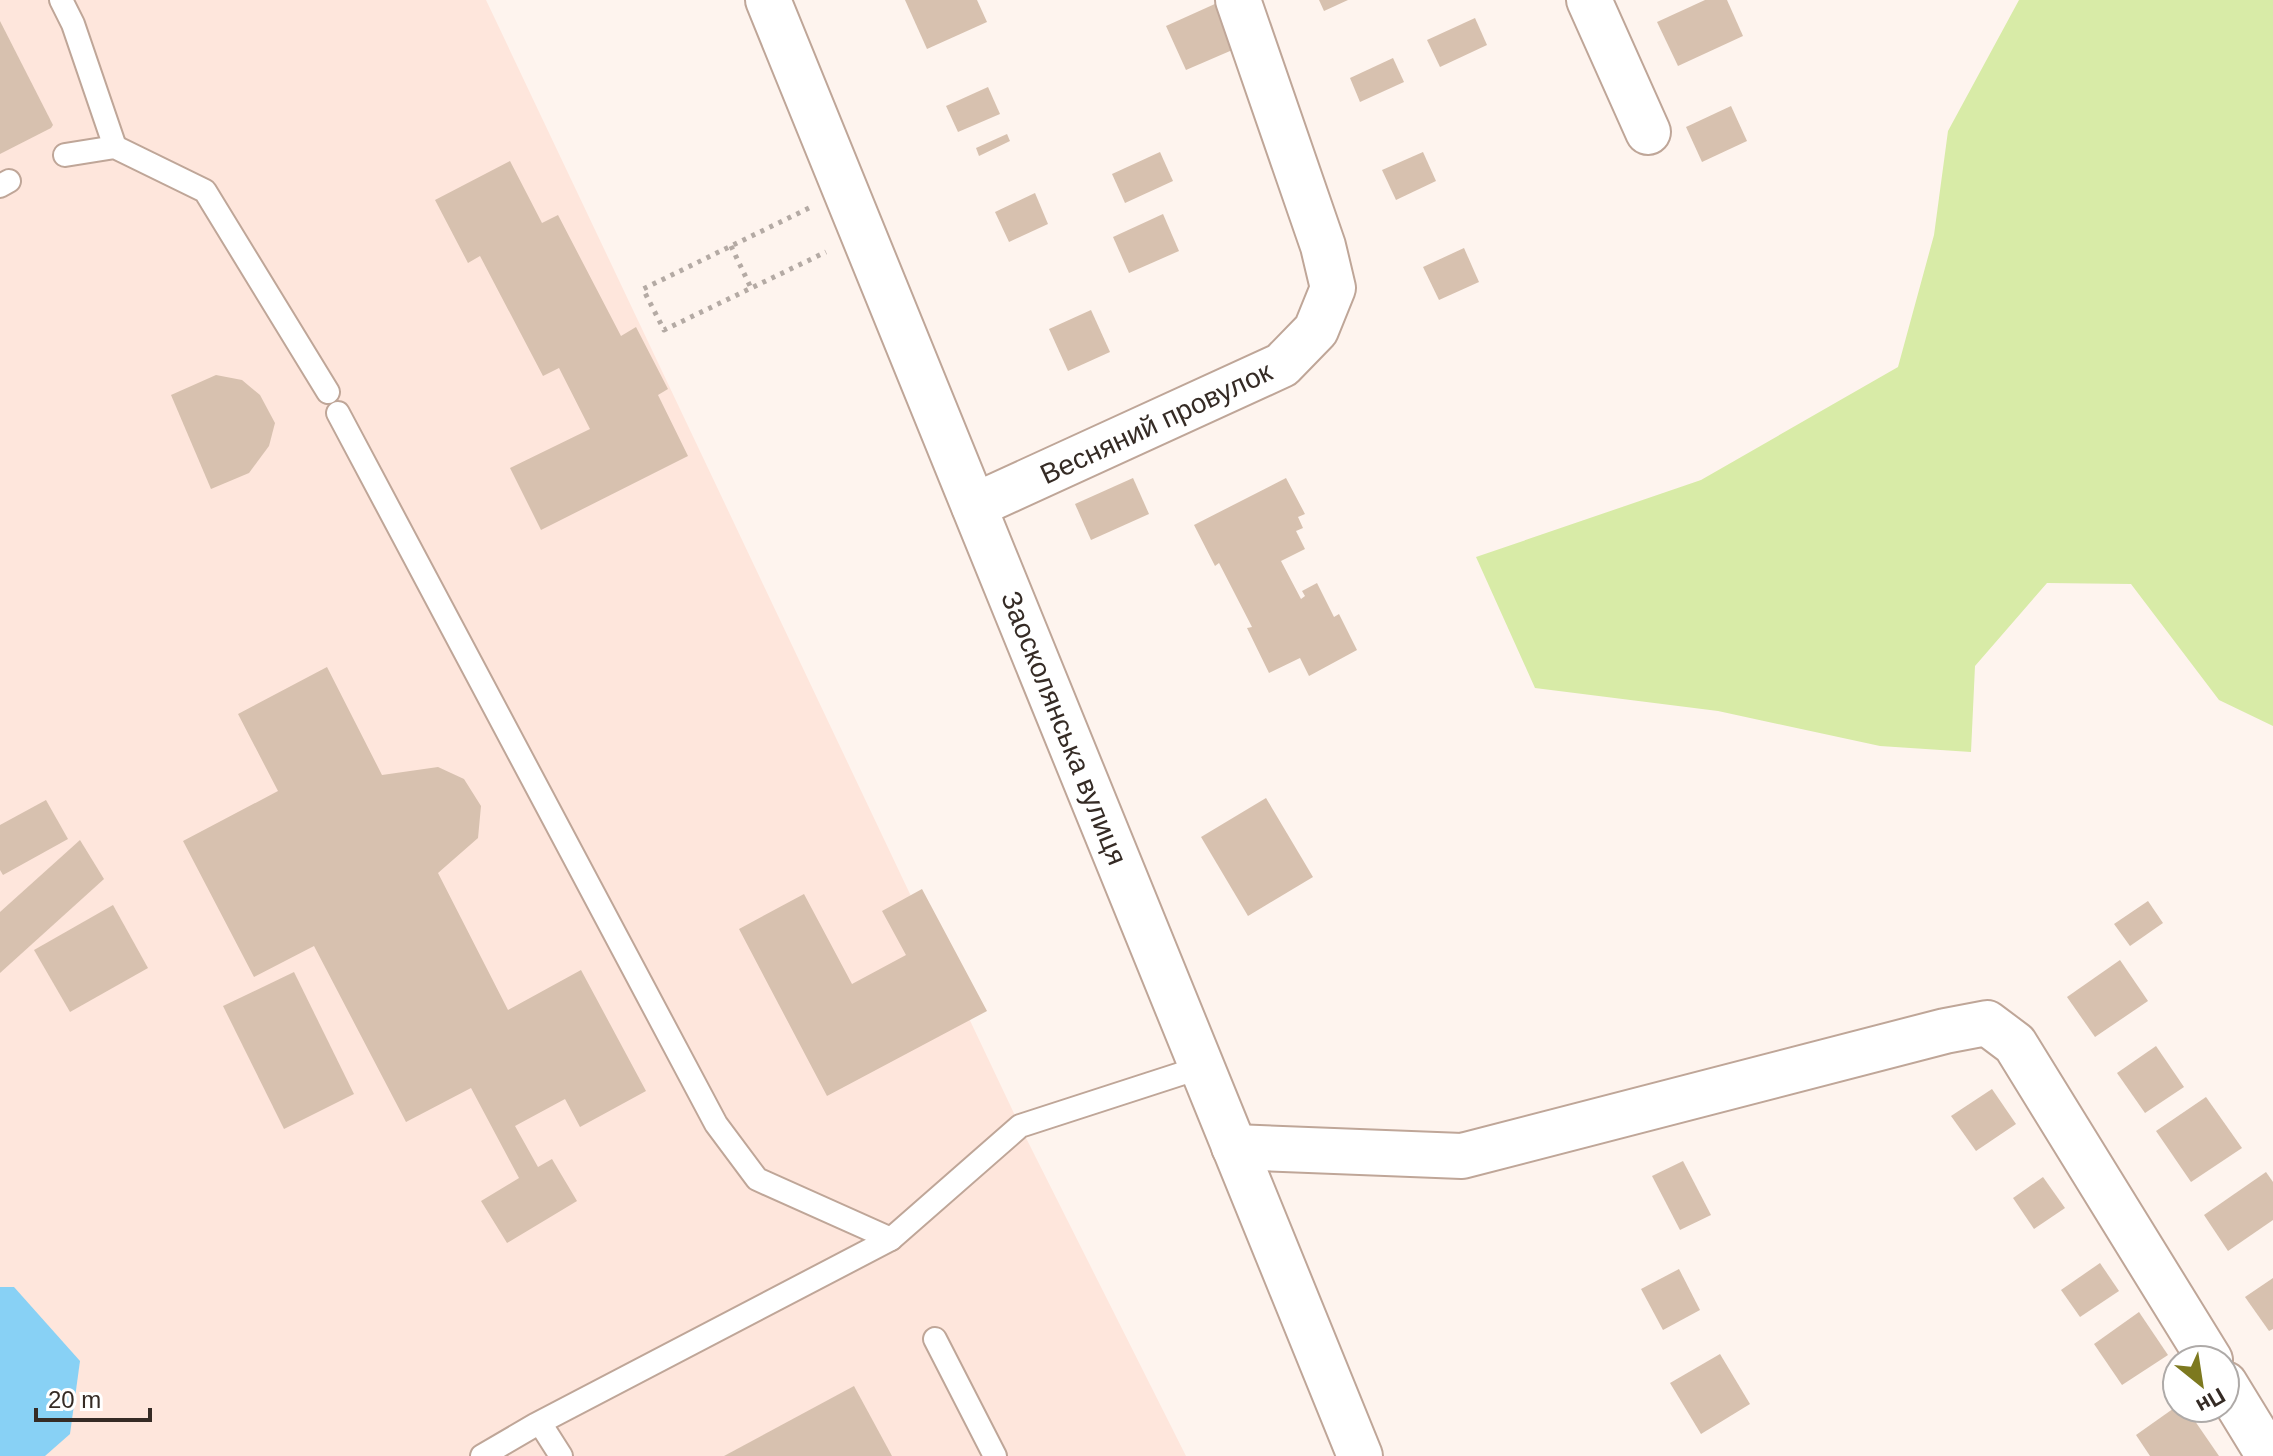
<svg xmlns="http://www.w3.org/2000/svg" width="2273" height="1456" font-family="Helvetica,sans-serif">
	<rect width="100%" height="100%" fill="#fef4ee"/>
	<!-- industrial -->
	<polygon fill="#fee6dc" points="0,0 486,0 1020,1126 1186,1456 0,1456"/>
	<!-- green -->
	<polygon fill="#d8eba7" points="2019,0 2273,0 2273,726 2219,700 2131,584 2047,583 1975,666 1971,752 1880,746 1718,711 1535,688 1476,557 1701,480 1898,367 1934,235 1948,131"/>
	<!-- water -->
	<polygon fill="#88d1f5" points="0,1287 14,1287 80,1361 70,1434 45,1456 0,1456"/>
	<!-- building -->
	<g fill="#d7c1af">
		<polygon points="905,0 977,0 987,22 927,49"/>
		<polygon points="1319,0 1348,0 1324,11"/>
		<polygon points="1705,0 1727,0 1743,36 1678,66 1657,22"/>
		<polygon points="1217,3 1237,48 1186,70 1166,26"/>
		<polygon points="1475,18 1487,45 1440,67 1427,40"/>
		<polygon points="0,21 53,125 51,128 0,154"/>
		<polygon points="1393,58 1404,82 1360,102 1350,78"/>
		<polygon points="988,87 1000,114 958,132 946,106"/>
		<polygon points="1731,106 1747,141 1702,162 1686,127"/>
		<polygon points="1007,134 1010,141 979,156 976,148"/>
		<polygon points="1160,152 1173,181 1125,203 1112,174"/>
		<polygon points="1423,152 1436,181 1396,200 1382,170"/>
		<polygon points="510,161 542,223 558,215 621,336 636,327 668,389 658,395 688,456 541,530 510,468 590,429 559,368 543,376 480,256 468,263 435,200"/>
		<polygon points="1035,193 1048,224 1009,242 995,212"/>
		<polygon points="1163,214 1179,251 1129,273 1113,237"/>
		<polygon points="1464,248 1479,282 1439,300 1423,267"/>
		<polygon points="1091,310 1110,352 1068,371 1049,329"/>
		<polygon points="216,375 242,380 260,395 275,423 269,446 249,473 211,489 171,395"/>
		<polygon points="1133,478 1149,514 1091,540 1075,504"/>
		<polygon points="1286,478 1305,514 1298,517 1303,528 1296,531 1305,549 1281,561 1301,599 1305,596 1302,591 1317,583 1334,617 1339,614 1357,650 1309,676 1300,658 1269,673 1247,628 1252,627 1219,563 1215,566 1194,525"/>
		<polygon points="327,667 382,775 438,767 464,779 481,806 478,838 438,873 508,1010 581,970 646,1091 580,1127 565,1099 515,1126 538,1167 552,1159 577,1201 507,1243 481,1201 519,1178 471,1088 406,1122 314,946 254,977 183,841 278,791 238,714"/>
		<polygon points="1266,798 1313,877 1248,916 1201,837"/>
		<polygon points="46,800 68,839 3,875 0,870 0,825"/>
		<polygon points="80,840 104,879 0,973 0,912"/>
		<polygon points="922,889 987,1011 827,1096 739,929 804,894 852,984 906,955 882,911"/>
		<polygon points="2148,901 2163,923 2130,946 2114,924"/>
		<polygon points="113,905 148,968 70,1012 34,950"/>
		<polygon points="2120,960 2148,1001 2095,1037 2067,997"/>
		<polygon points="294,972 354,1094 284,1129 223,1006"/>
		<polygon points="2156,1046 2184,1087 2145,1113 2117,1073"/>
		<polygon points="1992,1089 2016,1124 1976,1151 1951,1116"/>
		<polygon points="2206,1097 2242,1148 2191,1182 2156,1131"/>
		<polygon points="1683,1161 1711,1215 1680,1230 1652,1176"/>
		<polygon points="2266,1172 2273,1182 2273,1220 2228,1251 2204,1215"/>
		<polygon points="2043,1177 2065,1208 2034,1229 2013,1198"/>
		<polygon points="2100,1263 2119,1291 2080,1317 2061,1290"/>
		<polygon points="1679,1269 1700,1310 1663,1330 1641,1289"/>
		<polygon points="2273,1278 2273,1329 2269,1331 2245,1297"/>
		<polygon points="2139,1312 2168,1355 2122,1385 2094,1344"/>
		<polygon points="1720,1354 1750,1404 1701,1434 1670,1383"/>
		<polygon points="854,1386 892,1456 724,1456"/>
		<polygon points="2177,1406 2186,1408 2219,1456 2150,1456 2136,1435"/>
	</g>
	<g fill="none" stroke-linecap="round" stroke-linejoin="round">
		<!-- service casing -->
		<g stroke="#bfa698" stroke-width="26">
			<g id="service">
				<polyline points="61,0 73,24 115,147"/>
				<polyline points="65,155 115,147 205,191 328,392"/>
				<polyline points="0,186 9,181"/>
				<polyline points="338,413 716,1124 757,1179 891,1239"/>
				<polyline points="935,1339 995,1456"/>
				<polyline points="540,1423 561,1456"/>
				<polyline points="482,1456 535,1425 891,1239 1020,1126 1202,1067"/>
			</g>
		</g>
		<!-- minor casing -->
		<g stroke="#bfa698" stroke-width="48">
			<g id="minor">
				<polyline points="1589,0 1648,132"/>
				<polyline points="974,506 1282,365 1316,330 1333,288 1323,246 1238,0"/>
				<polyline points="1234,1147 1462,1156 1945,1031 1987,1023 2015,1044 2210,1360"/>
				<polyline points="2225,1384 2269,1456"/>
			</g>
		</g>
		<!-- tertiary casing -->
		<g stroke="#bfa698" stroke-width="48">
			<polyline id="tertiary" points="768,0 1360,1456"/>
		</g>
		<!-- path -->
		<g stroke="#b4aaa4" stroke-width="5" stroke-dasharray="4 6" stroke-linecap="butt">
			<polyline points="809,208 643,289 664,330 826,252"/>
			<polyline points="731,246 751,288"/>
		</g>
		<!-- service -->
		<use href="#service" stroke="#fff" stroke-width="22"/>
		<!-- minor -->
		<use href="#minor" stroke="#fff" stroke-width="44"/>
		<!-- tertiary -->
		<use href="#tertiary" stroke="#fff" stroke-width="44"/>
	</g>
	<g text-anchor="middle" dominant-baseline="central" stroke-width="8" stroke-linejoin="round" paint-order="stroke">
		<!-- street labels -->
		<g font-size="28" fill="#352b25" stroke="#fff">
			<text transform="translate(1156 423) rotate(-25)">Весняний провулок</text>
			<text transform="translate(1064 728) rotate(68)">Заосколянська вулиця</text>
		</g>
	</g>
	<!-- north arrow -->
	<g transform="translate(2201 1384) rotate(150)"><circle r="38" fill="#ffffff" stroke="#aeaaa8" stroke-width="2"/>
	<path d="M0-6L14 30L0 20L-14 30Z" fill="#7d791f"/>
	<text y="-12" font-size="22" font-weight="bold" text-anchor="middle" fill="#352b25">Пн</text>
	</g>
	<!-- scale -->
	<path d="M36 1408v12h114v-12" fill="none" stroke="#352b25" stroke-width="4"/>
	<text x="48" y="1408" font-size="24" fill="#352b25" stroke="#ffffff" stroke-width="6" paint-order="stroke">20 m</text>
</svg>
